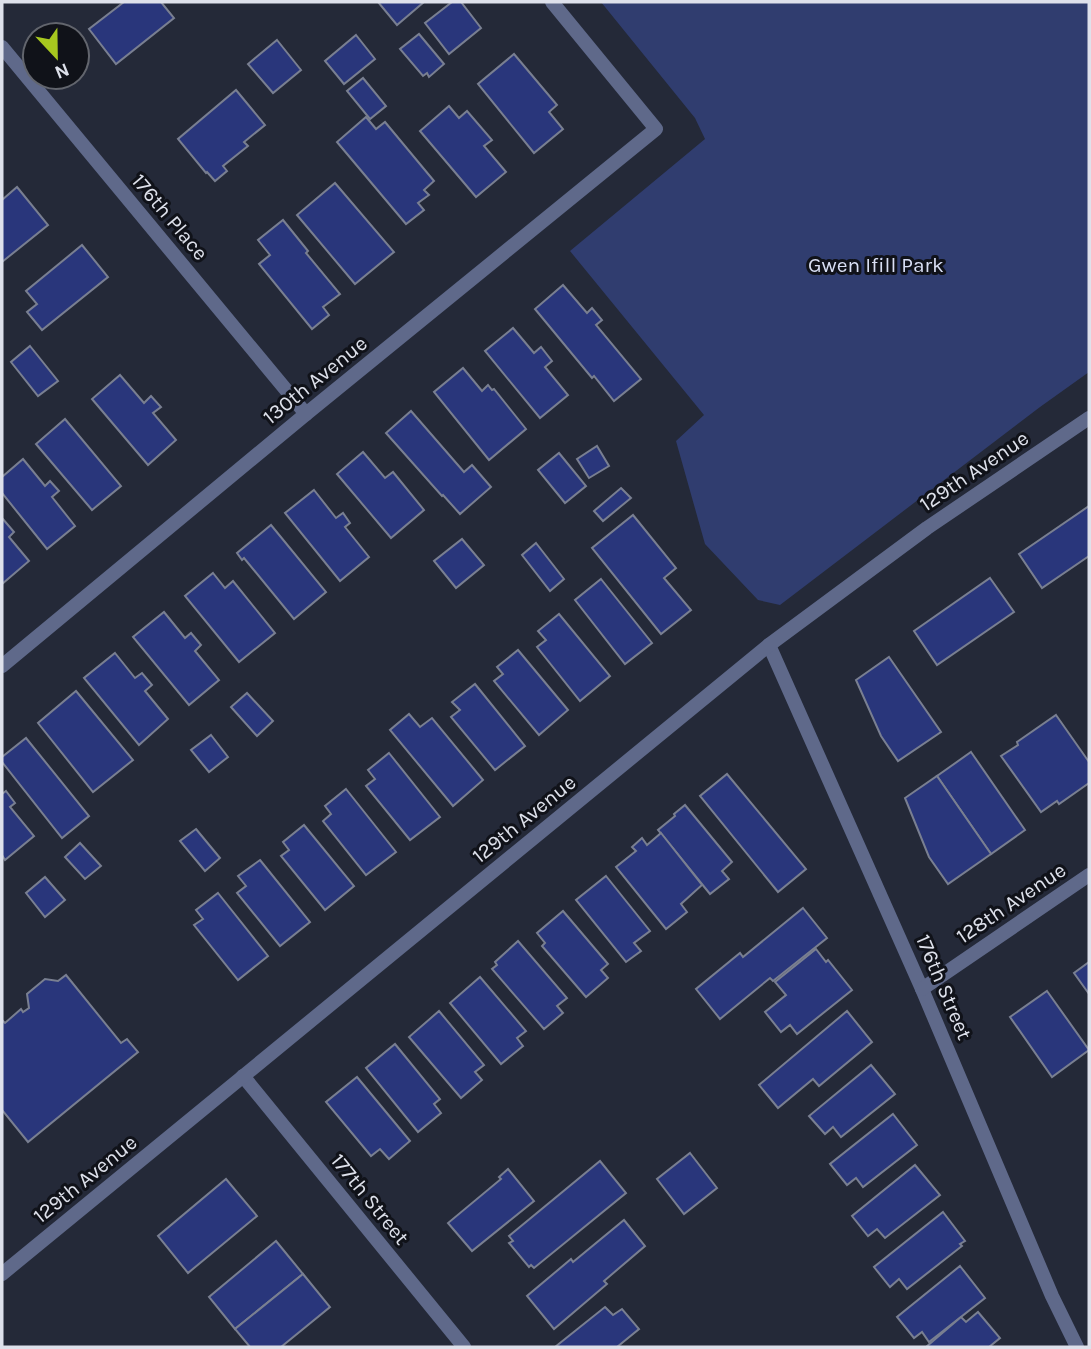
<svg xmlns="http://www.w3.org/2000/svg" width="1091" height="1349" font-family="Karla,sans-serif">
	<rect width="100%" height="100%" fill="#242938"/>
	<!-- green -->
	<polygon fill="#303d6f" points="601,2 1089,2 1089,372 1040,407 780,605 758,600 705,544 676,441 704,415 570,251 705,139 695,118"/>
	<!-- building -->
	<g fill="#29367b" stroke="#797f91" stroke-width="2">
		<polygon points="124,2 161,2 174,18 116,64 89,29"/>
		<polygon points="378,2 424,2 397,25"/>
		<polygon points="452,2 461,2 481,28 449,54 425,23"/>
		<polygon points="419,34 444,64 429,77 427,73 423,76 400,49"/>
		<polygon points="356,35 375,59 344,84 325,61"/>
		<polygon points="277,40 301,70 273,93 248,64"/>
		<polygon points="514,54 557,105 549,112 563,129 534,153 478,84"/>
		<polygon points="363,78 386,106 370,119 347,91"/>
		<polygon points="236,90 265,125 244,142 248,146 223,166 227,171 215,181 207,172 206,173 178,139"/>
		<polygon points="449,106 459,118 467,111 492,140 484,146 506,172 476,197 420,131"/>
		<polygon points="366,117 376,129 385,122 434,181 424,190 429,195 418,203 424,210 406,224 337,142"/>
		<polygon points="335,183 394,252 355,284 297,215"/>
		<polygon points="17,187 48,225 2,262 2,200"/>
		<polygon points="283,220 308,251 306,253 340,294 323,307 329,315 312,329 259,264 270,255 258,240"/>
		<polygon points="82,245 108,277 42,330 27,312 37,304 26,291"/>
		<polygon points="563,285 587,313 592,308 602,320 596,325 641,379 614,401 594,376 592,378 535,309"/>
		<polygon points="513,328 534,353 541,347 552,361 545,367 568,395 540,418 485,351"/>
		<polygon points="30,346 58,381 38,396 11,362"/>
		<polygon points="463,368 482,391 488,385 492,390 494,389 526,429 489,460 434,392"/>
		<polygon points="120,375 144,403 151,396 161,407 153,413 176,440 148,465 92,399"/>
		<polygon points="411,411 464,472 472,465 491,487 460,514 443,495 442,496 386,433"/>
		<polygon points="65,419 121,486 92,510 36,444"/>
		<polygon points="597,446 609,466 589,478 577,459"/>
		<polygon points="363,452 385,478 393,472 424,510 391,538 337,474"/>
		<polygon points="559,453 586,486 565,503 538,470"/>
		<polygon points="23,459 45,486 50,481 59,491 52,497 75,526 47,549 2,493 2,477"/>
		<polygon points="621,488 631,498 603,521 594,511"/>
		<polygon points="314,490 336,518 343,513 350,523 345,527 369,557 340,581 285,513"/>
		<polygon points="1089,506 1089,556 1042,588 1019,554"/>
		<polygon points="633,515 676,568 664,578 691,610 661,634 592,548"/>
		<polygon points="2,518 14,532 9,537 29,561 2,584"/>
		<polygon points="271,525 326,592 294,619 244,558 242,560 237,553"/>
		<polygon points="462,539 484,565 456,588 434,561"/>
		<polygon points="536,543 564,579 550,591 522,555"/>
		<polygon points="213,573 225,588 233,581 275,633 239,662 185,596"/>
		<polygon points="990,578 1014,612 937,665 914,631"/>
		<polygon points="601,579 652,643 625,664 575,600"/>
		<polygon points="164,612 185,638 191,633 201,645 195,651 219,680 189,705 133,637"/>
		<polygon points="559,614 610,676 580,701 537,647 546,640 538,631"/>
		<polygon points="518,650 568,710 539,735 494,681 503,674 497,667"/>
		<polygon points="115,653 135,678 142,673 152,685 145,691 168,719 139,745 84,678"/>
		<polygon points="889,657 941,732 898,761 881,736 856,680"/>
		<polygon points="475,684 525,746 495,770 451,717 460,710 452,702"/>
		<polygon points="76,691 133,760 93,792 38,723"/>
		<polygon points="247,693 273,721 257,736 231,707"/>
		<polygon points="409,714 420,727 432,718 483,780 453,806 390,730"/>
		<polygon points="1056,715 1089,762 1089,783 1059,804 1057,801 1041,812 1001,756 1018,745 1017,742"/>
		<polygon points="211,735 228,757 209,772 191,750"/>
		<polygon points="26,738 89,816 62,838 2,762 2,757"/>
		<polygon points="971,752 1025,830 991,854 937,776"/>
		<polygon points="389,753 440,817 410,840 366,786 375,779 368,770"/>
		<polygon points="727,774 806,869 778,892 700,796"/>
		<polygon points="937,776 991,854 948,884 929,857 905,798"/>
		<polygon points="346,789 396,852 366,875 323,821 331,814 325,806"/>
		<polygon points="6,791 15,803 10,807 34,836 5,860 2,855 2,794"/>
		<polygon points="685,805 732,862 722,871 729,879 710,894 658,830 675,816 674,814"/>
		<polygon points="304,825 354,886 325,910 281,856 289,850 283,842"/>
		<polygon points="196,829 220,858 205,871 180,841"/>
		<polygon points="661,833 702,885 681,904 687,912 666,929 616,867 636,851 632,847 642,838 647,845"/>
		<polygon points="80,843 101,866 85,879 65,857"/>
		<polygon points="260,860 310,922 280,946 237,893 246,886 238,876"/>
		<polygon points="606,876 650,931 634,943 641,951 626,962 576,900"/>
		<polygon points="45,877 65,900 45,917 26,893"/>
		<polygon points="218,893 268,956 238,980 194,925 203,919 196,910"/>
		<polygon points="803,908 827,938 773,981 770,978 720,1019 696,989 740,953 743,957"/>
		<polygon points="563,911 608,964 601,970 608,978 586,997 542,946 545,943 537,933"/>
		<polygon points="518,941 567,998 557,1006 563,1013 544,1029 492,969 497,965 495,962"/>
		<polygon points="816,949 826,962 828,960 852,990 797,1034 790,1025 781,1032 765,1012 786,995 775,982"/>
		<polygon points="1089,962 1089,994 1074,973"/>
		<polygon points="66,975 121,1043 127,1039 138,1052 28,1142 2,1110 2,1020 5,1023 21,1009 23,1012 29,1008 27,994 45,979 58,981"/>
		<polygon points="480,977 526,1031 517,1038 523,1046 501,1064 450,1003"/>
		<polygon points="1047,991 1089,1050 1052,1077 1010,1017"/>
		<polygon points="439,1011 484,1065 475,1072 482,1080 461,1098 409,1037"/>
		<polygon points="847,1011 872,1042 819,1086 813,1079 778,1108 759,1085"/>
		<polygon points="395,1044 440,1099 434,1104 441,1113 418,1132 366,1068"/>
		<polygon points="871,1065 895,1094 841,1137 833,1127 825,1134 809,1116"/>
		<polygon points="357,1077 410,1141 389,1159 380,1149 371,1156 326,1102"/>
		<polygon points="893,1114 917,1145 863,1187 856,1178 847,1185 830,1164"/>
		<polygon points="690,1153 717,1188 684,1214 657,1179"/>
		<polygon points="600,1161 626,1193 534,1268 531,1265 529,1267 509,1243 513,1241 509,1236"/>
		<polygon points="915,1165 940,1195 885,1238 877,1229 868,1236 852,1216"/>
		<polygon points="508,1169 534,1201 472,1251 448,1223 501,1179 499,1177"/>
		<polygon points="226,1179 257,1216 188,1273 158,1236"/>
		<polygon points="943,1212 965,1241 960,1244 962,1246 907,1289 899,1279 890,1287 874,1267"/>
		<polygon points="624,1220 645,1246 604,1281 607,1284 554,1329 527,1296 571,1259 573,1262"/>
		<polygon points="276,1241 303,1274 235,1329 209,1297"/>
		<polygon points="960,1266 985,1298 929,1342 922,1332 914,1338 897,1317"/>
		<polygon points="303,1274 330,1307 281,1347 250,1347 235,1329"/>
		<polygon points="605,1307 613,1315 622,1309 639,1329 617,1347 555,1347"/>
		<polygon points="978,1312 1000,1338 989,1347 926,1347 961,1317 966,1322"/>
	</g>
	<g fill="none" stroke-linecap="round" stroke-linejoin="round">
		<!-- minor -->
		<g stroke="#5f698a" stroke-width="14">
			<polyline points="2,47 306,414"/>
			<polyline points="769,645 922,989 1052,1296 1077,1347"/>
			<polyline points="2,666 306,414 656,129 552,2"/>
			<polyline points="922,989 1089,875"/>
			<polyline points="243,1076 464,1347"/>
			<polyline points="2,1274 769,645 927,528 1089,418"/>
		</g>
	</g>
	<g text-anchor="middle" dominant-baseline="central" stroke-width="6" stroke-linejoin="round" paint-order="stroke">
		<!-- street labels -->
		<g font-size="21" fill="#dee1eb" stroke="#101219">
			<text transform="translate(170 217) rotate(50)">176th Place</text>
			<text transform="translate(315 380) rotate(-39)">130th Avenue</text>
			<text transform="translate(974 471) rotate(-34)">129th Avenue</text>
			<text transform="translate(524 819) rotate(-39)">129th Avenue</text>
			<text transform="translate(1011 903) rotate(-34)">128th Avenue</text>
			<text transform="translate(944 987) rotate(67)">176th Street</text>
			<text transform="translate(85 1179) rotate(-39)">129th Avenue</text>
			<text transform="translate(370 1199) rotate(51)">177th Street</text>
		</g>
		<!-- park labels -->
		<g font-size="21" fill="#d9dff4" stroke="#101219">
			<text x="876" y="265">Gwen Ifill Park</text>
		</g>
	</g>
	<!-- border -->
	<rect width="1091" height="1349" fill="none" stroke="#dee1eb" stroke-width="7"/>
	<!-- north arrow -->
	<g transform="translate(56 56) rotate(158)"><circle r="33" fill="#101219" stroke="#62656d" stroke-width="2"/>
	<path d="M0-5L12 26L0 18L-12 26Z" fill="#a7c81f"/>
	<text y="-10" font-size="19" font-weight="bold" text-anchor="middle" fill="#dee1eb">N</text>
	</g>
</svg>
